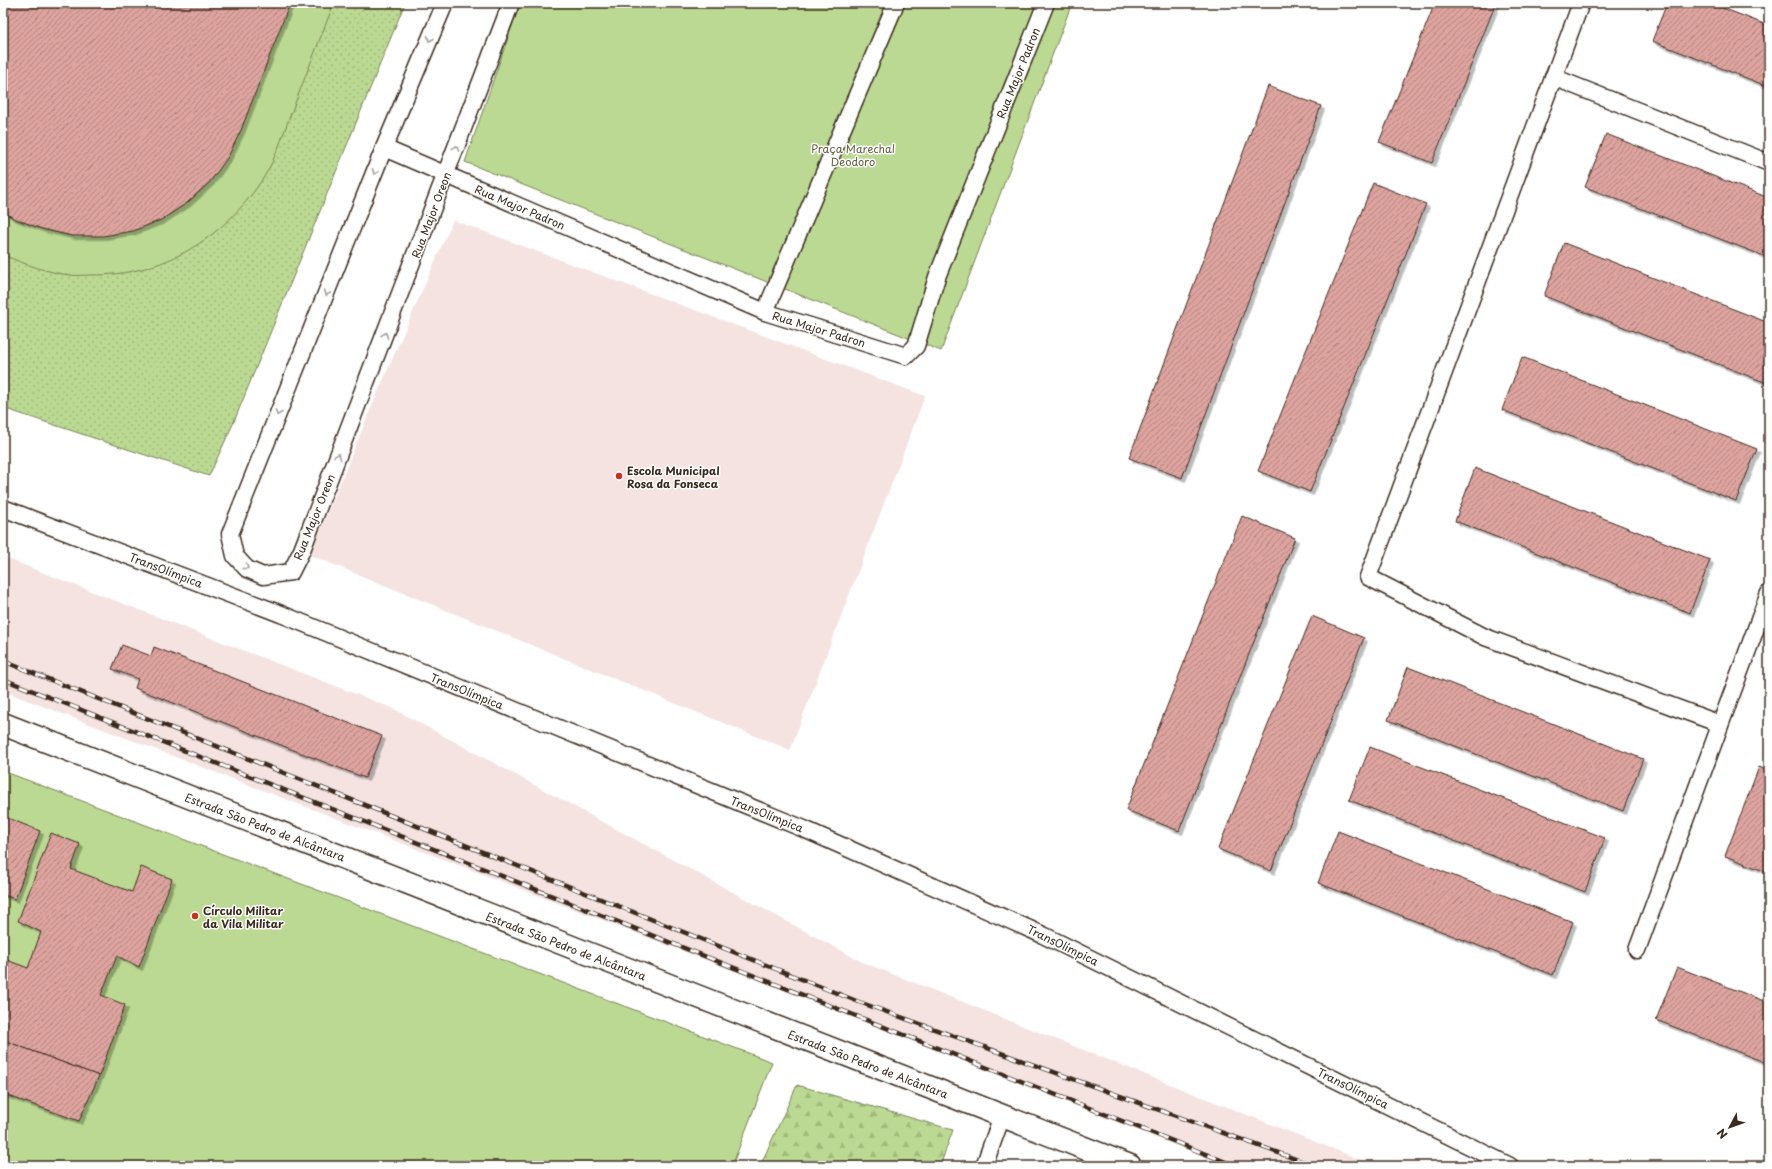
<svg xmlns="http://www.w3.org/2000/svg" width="1772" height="1169" font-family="'Playpen Sans',sans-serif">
	<defs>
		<pattern id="grass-dots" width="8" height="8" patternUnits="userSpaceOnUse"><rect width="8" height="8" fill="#bbd992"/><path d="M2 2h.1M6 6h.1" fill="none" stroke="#a2ba7d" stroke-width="1.8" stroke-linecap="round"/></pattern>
		<pattern id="forest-firs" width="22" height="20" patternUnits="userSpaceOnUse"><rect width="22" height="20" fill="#bbd992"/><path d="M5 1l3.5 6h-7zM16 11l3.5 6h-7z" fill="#a2ba7d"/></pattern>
		<pattern id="building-hatch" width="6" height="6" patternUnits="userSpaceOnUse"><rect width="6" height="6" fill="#dda39f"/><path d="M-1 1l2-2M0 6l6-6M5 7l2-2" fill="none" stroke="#b48581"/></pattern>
		<filter id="shadow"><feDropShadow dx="3.5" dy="3.5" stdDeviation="0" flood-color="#0004"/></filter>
	</defs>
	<rect width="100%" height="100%" fill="#fff"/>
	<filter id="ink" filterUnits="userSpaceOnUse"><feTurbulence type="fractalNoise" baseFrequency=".025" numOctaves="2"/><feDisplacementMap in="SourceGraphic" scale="8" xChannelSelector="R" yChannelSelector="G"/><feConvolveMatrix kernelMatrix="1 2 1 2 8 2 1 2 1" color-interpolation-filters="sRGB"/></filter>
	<g filter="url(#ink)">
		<!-- built -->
		<g fill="#f5e3e2">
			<polygon points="453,220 925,396 790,750 310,555 377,394"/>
			<polygon points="3,557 392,708 862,962 1376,1166 1227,1166 748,976 3,691"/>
		</g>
		<!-- grass -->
		<polygon fill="url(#grass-dots)" stroke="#7b8258" points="3,3 405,3 233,424 209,476 3,408"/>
		<!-- forest -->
		<polygon fill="url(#forest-firs)" stroke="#7b8258" points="797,1085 953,1130 940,1166 837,1166 827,1161 825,1166 760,1166"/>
		<!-- park -->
		<g fill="#bbd992" stroke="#7b8258">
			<path d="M290,3H334C319,41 305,78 290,116C282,137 275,161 262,180C223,239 162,276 91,275C84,275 76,276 69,275C46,272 25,264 3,255V211L13,218L42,229L72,236L161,220L187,203L210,182Z"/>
			<polygon points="520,3 1072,3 941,351 465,162"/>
			<polygon points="3,771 772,1062 732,1166 3,1166"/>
		</g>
		<!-- building -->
		<g fill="url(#building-hatch)" stroke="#3b2a1e" filter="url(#shadow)">
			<polygon points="3,3 290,3 241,130 228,157 210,182 187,203 161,220 133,231 103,236 72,236 42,229 13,218 3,211"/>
			<polygon points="1435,3 1496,3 1432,163 1379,142"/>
			<polygon points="1667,3 1710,3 1769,26 1769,87 1652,41"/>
			<polygon points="1268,86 1321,106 1182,478 1129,458"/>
			<polygon points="1606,134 1769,198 1769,258 1585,187"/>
			<polygon points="1373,183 1426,204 1310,492 1258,471"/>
			<polygon points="1564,243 1769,323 1769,384 1544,296"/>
			<polygon points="1522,357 1757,449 1736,501 1502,410"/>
			<polygon points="1475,468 1710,560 1690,613 1455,521"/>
			<polygon points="1242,516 1295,538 1179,831 1126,810"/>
			<polygon points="1312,616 1364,638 1271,871 1218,849"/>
			<polygon points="122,645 151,656 154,647 382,736 365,778 135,688 138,679 112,669"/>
			<polygon points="1408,667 1643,759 1623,811 1388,720"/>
			<polygon points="1370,747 1605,838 1585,892 1349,800"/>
			<polygon points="1759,767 1769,771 1769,873 1725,856"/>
			<polygon points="3,816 40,831 15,899 3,895"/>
			<polygon points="1338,831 1573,922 1553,975 1318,883"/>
			<polygon points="51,833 80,844 71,869 132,892 141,867 172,879 139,967 117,956 101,995 125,1005 99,1076 3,1040 3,962 4,959 28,968 41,932 18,921"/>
			<polygon points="1677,967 1769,1003 1769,1064 1656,1020"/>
			<polygon points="3,1040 99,1076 79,1121 3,1094"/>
		</g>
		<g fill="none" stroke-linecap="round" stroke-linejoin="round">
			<!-- lane casing -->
			<g stroke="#3b2a1e" stroke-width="19">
				<g id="lane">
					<polyline points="445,3 384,148 230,534 235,556 247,569 263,576 291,572 302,550 511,3"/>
					<polyline points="1581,3 1368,577 1485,637 1720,724"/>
					<polyline points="1553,77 1769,163"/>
					<polyline points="384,148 765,312 906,356 916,346 937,277 1046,3"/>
					<polyline points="765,312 896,3"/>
					<polyline points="3,508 281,614 804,829 1043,935 1510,1166"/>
					<polyline points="1637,950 1769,593"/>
					<polyline points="984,1166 1002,1116"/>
				</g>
			</g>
			<!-- secondary casing -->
			<g stroke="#3b2a1e" stroke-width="25">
				<polyline id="secondary" points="3,724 1130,1166"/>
			</g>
			<!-- lane -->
			<use href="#lane" stroke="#fff" stroke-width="16"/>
			<!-- secondary -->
			<use href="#secondary" stroke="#fff" stroke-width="22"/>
			<!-- rail casing -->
			<g stroke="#3b2a1e" stroke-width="4.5">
				<g id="rail">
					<polyline points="3,661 859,1002 1315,1166"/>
					<polyline points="3,679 1236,1166"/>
				</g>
			</g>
			<!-- rail -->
			<use href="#rail" stroke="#fff" stroke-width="3" stroke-dasharray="9" stroke-linecap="butt"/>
		</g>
		<!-- one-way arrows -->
		<defs><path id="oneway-chevron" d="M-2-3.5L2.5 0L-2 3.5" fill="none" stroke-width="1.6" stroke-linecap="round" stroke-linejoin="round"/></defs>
		<g stroke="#a79f9a">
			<use href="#oneway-chevron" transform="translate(430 39) rotate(113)"/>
			<use href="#oneway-chevron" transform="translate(456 148) rotate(-69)"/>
			<use href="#oneway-chevron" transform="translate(375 172) rotate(112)"/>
			<use href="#oneway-chevron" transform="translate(327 293) rotate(112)"/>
			<use href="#oneway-chevron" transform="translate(385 335) rotate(-69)"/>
			<use href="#oneway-chevron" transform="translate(278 413) rotate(112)"/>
			<use href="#oneway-chevron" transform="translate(338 456) rotate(-69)"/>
			<use href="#oneway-chevron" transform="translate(246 567) rotate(38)"/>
		</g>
	</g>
	<!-- markers -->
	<g fill="#c8321e" stroke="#fff" stroke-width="1.5">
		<circle cx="619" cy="476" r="4"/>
		<circle cx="195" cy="916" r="4"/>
	</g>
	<g text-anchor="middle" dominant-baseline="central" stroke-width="3" stroke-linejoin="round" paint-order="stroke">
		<!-- street labels -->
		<g font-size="11" fill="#3b2a1e" stroke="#fff">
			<text transform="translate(1018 73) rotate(-68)">Rua Major Padron</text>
			<text transform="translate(520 207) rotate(23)">Rua Major Padron</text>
			<text transform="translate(431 215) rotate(-69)">Rua Major Oreon</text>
			<text transform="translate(819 329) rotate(17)">Rua Major Padron</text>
			<text transform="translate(314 517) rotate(-68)">Rua Major Oreon</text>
			<text transform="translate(166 570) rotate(21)">TransOlímpica</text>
			<text transform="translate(467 691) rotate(22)">TransOlímpica</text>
			<text transform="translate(767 814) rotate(22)">TransOlímpica</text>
			<text transform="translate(265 827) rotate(21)">Estrada São Pedro de Alcântara</text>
			<text transform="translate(1063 945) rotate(26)">TransOlímpica</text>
			<text transform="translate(566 946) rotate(21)">Estrada São Pedro de Alcântara</text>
			<text transform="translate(868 1064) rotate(21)">Estrada São Pedro de Alcântara</text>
			<text transform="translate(1353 1088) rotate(26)">TransOlímpica</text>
		</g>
		<!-- park labels -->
		<g font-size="11" fill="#615f41" stroke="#fff">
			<text x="853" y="148">Praça Marechal<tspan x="853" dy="13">Deodoro</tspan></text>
		</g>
		<!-- poi labels -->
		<g font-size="11" font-weight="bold" fill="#3b2a1e" stroke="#fff" text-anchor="start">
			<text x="627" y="470">Escola Municipal<tspan x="627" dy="13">Rosa da Fonseca</tspan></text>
			<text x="203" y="910">Círculo Militar<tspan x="203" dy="13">da Vila Militar</tspan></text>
		</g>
	</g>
	<!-- margin -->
	<rect width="1772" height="1169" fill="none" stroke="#fff" stroke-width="16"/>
	<rect x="8" y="8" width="1756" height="1153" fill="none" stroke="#3b2a1e" stroke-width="1.5" filter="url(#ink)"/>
	<!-- north arrow -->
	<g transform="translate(1730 1127) rotate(229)" stroke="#ffffff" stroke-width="3" paint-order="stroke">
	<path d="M0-3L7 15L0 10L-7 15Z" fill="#3b2a1e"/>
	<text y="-6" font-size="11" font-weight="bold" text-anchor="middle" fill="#3b2a1e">N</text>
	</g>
</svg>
